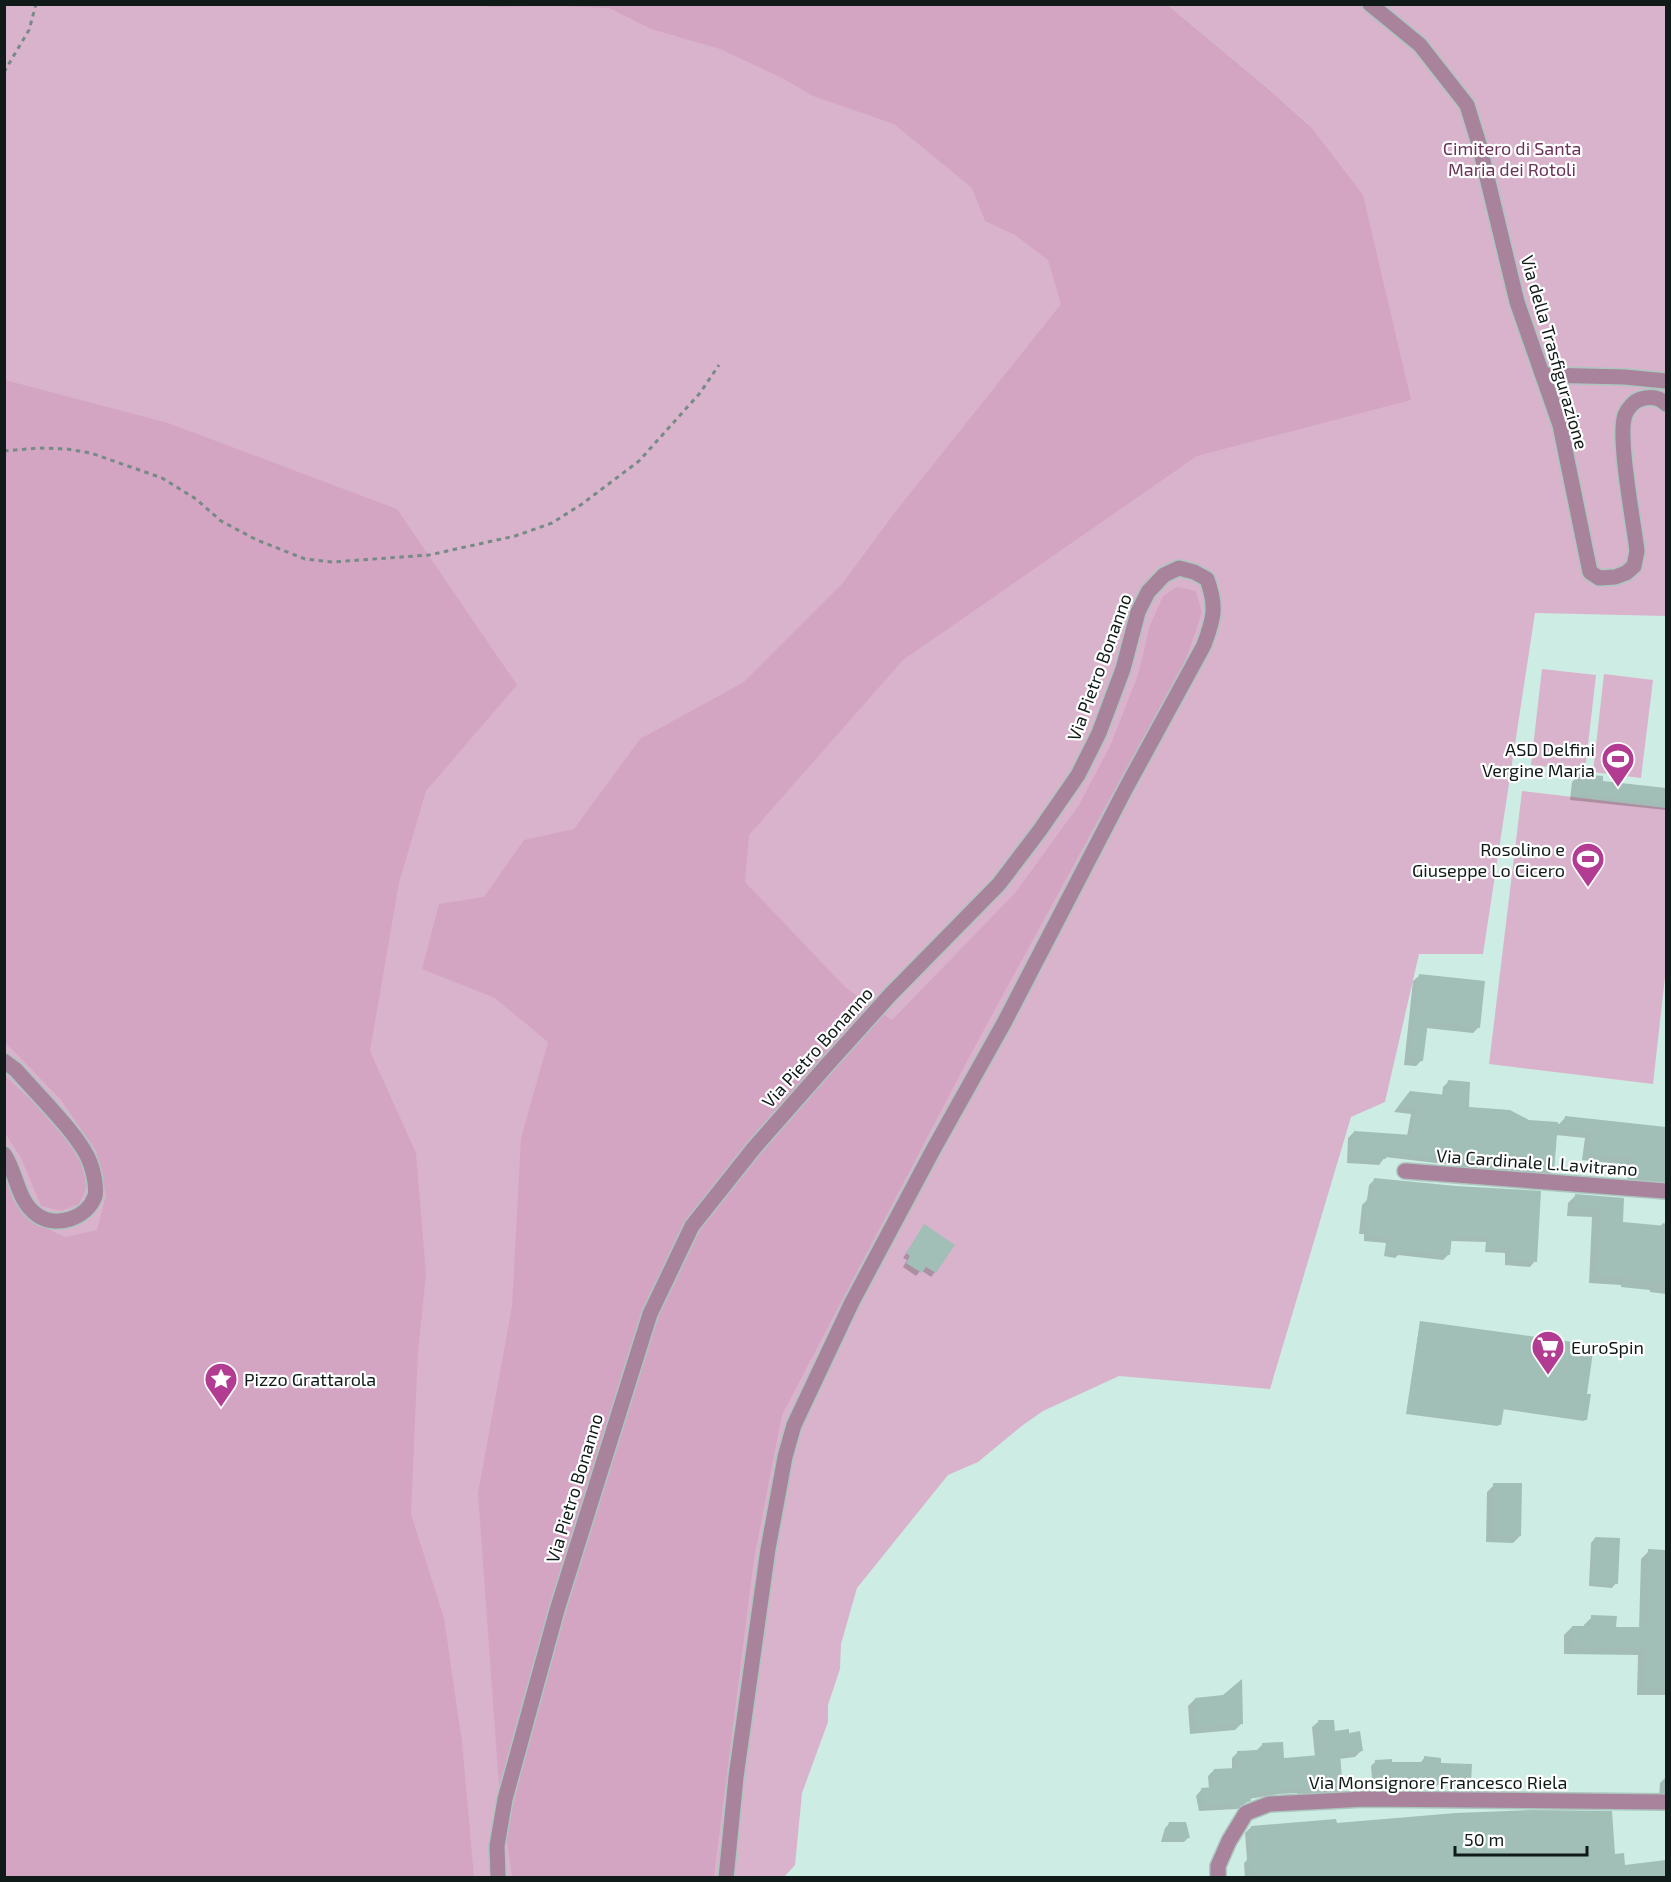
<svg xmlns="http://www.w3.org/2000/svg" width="1671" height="1882" font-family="'Exo 2',sans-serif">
	<rect width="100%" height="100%" fill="#cdece4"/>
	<!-- green -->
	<g fill="#d9b3cb">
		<polygon points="5,5 865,5 1311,127 1270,90 1168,5 1666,5 1666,616 1535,613 1483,954 1419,954 1385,1102 1351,1117 1270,1389 1119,1376 1043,1411 1023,1425 978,1462 948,1475 857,1588 841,1644 840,1669 828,1705 828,1722 802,1793 795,1865 784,1877 5,1878"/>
		<polygon points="1542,669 1596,675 1585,771 1531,765"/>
		<polygon points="1604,674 1653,680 1641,778 1593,772"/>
		<polygon points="1522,791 1666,808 1666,968 1653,1084 1489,1064"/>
	</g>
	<!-- forest -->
	<g fill="#d4a5c3">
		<polygon points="478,5 1168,5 1270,90 1311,127 1363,195 1411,400 1197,456 903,660 749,835 745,882 846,988 892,1020 1015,893 1079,805 1110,746 1138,675 1150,625 1163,596 1177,587 1196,591 1202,613 1186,659 974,1048 782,1415 754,1559 714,1877 512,1877 499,1786 478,1493 512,1306 521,1138 548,1042 495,998 422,969 439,904 484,897 524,840 574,829 640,739 744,682 842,584 896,511 1061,304 1048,260 1015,235 985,221 972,188 894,124 813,96 782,78 720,49 651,29 609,8 554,6 491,7"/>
		<polygon points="5,380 168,423 397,509 517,685 426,791 399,883 370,1051 416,1153 426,1274 418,1352 411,1514 444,1618 462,1742 474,1877 5,1877 4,1171 14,1192 34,1222 65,1237 97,1230 106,1195 96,1151 61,1100 5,1042"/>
		<path d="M4,1075C30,1099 89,1148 86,1187C85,1193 81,1199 79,1204L61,1211L41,1206L21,1158L5,1133Z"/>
	</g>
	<!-- shadow -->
	<g fill="#0003">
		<polygon points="1579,775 1601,782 1666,789 1666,810 1570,800 1572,782"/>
		<polygon points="1419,976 1478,1028 1473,1033 1426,1028 1422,1060 1416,1066 1404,1065 1413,981"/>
		<polygon points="1449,1081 1467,1109 1528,1121 1559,1124 1565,1118 1665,1128 1666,1116 1666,1188 1627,1184 1629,1165 1582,1160 1585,1138 1556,1135 1553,1171 1547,1177 1452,1171 1453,1165 1385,1157 1379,1165 1347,1163 1348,1138 1354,1132 1407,1136 1411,1114 1394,1112 1404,1099 1410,1092 1442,1096 1443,1087"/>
		<polygon points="1375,1179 1456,1188 1535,1261 1530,1267 1505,1265 1505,1253 1485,1252 1486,1242 1450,1241 1448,1255 1443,1260 1398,1255 1395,1258 1384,1256 1386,1243 1364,1241 1364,1234 1359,1234 1362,1205 1367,1200 1369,1185"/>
		<polygon points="1576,1195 1621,1224 1660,1227 1663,1223 1666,1224 1666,1294 1650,1292 1650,1290 1621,1287 1621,1285 1589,1283 1592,1217 1567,1216 1568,1203"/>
		<polygon points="924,1226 935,1272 931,1277 921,1270 916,1276 903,1267 907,1260 903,1258"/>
		<polygon points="1420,1322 1585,1395 1586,1419 1584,1421 1502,1409 1498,1426 1406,1414"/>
		<polygon points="1494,1485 1520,1536 1513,1543 1486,1542 1487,1492"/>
		<polygon points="1595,1538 1616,1583 1612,1588 1589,1586 1591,1543"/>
		<polygon points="1649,1551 1666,1551 1666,1695 1637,1695 1638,1655 1564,1654 1564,1635 1572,1627 1584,1628 1584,1625 1592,1617 1615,1628 1639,1629 1641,1559"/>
		<polygon points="1195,1699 1242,1723 1235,1730 1190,1734 1188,1706"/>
		<polygon points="1318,1722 1334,1732 1348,1734 1361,1751 1355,1757 1339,1759 1342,1790 1336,1795 1298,1798 1297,1793 1278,1794 1249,1799 1243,1806 1237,1809 1199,1811 1196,1796 1201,1790 1209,1789 1208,1776 1214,1770 1232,1769 1232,1758 1238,1752 1257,1750 1263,1744 1283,1759 1315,1757 1312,1727"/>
		<polygon points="1425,1757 1470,1783 1465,1787 1437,1785 1436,1787 1417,1787 1415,1788 1373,1791 1371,1766 1376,1761 1391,1764 1420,1763"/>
		<polygon points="1666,1777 1666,1797 1659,1798 1660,1783"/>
		<polygon points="1170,1823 1188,1838 1184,1842 1161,1842 1165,1828"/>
		<polygon points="1335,1824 1614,1856 1624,1866 1666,1861 1666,1878 1245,1878 1244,1863 1247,1860 1245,1833 1251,1827"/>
	</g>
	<!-- building -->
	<g fill="#a1bfb7">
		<polygon points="1578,774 1603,776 1603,781 1666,788 1666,803 1576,794"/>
		<polygon points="1419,974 1485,981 1480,1028 1428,1022 1423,1061 1409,1059"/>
		<polygon points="1448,1080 1470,1082 1469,1107 1510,1110 1529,1120 1558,1122 1554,1171 1457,1165 1458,1160 1387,1151 1386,1159 1352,1158 1354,1131 1412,1135 1416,1108 1398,1107 1410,1091 1446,1095"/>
		<polygon points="1565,1116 1666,1127 1666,1181 1633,1178 1635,1158 1588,1154 1591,1132 1563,1129"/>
		<polygon points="1374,1178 1456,1186 1541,1191 1537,1262 1510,1260 1510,1248 1490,1247 1490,1237 1452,1236 1450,1255 1403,1250 1402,1253 1389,1251 1390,1238 1369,1235 1369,1229 1364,1228 1367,1198 1371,1199"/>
		<polygon points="1575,1194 1624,1198 1623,1222 1666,1226 1666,1283 1628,1279 1628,1277 1596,1276 1599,1210 1575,1208"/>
		<polygon points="924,1224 955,1245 936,1273 926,1267 922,1273 906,1263 910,1256 906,1253"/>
		<polygon points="1420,1321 1594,1345 1587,1394 1591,1394 1587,1420 1504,1408 1501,1425 1407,1412"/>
		<polygon points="1493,1483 1522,1483 1521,1536 1493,1536"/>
		<polygon points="1595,1537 1620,1538 1618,1584 1592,1582"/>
		<polygon points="1648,1549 1666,1550 1666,1688 1644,1687 1645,1648 1571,1646 1572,1626 1591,1626 1591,1615 1617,1616 1616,1627 1646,1627"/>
		<polygon points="1242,1679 1243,1724 1196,1727 1195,1710 1197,1710 1195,1698 1223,1695"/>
		<polygon points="1318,1720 1334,1720 1335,1731 1349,1729 1349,1733 1360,1731 1363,1751 1340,1754 1343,1790 1303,1792 1303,1788 1285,1789 1250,1794 1251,1801 1244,1803 1204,1806 1201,1788 1214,1787 1214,1769 1237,1768 1237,1751 1263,1750 1262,1743 1283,1742 1284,1758 1321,1755"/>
		<polygon points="1424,1756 1441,1758 1441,1763 1472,1764 1471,1783 1442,1781 1442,1783 1421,1783 1421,1785 1377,1787 1375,1760 1392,1759 1392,1762 1424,1762"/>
		<polygon points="1532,1810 1612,1811 1615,1854 1624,1853 1625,1865 1666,1860 1666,1878 1251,1878 1249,1855 1252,1855 1251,1826 1336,1819 1337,1823 1456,1813"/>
		<polygon points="1169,1822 1186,1822 1190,1838 1164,1838"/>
	</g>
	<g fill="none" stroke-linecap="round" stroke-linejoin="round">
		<!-- minor casing -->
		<g stroke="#abc6bf" stroke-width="18">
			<g id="minor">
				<path d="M1370,4L1420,45L1467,105L1479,144L1517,302L1560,425L1590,572L1599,578L1615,577L1626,573L1634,566L1637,551C1634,524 1617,436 1625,415C1628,408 1634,401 1641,399C1651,396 1659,397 1666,404"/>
				<polyline points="1543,375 1625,377 1666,381"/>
				<path d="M4,1061L16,1070C36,1093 78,1134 89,1160C93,1169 97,1187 95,1196C87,1219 56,1228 37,1215C17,1201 17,1173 4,1154"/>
				<polyline points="1405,1171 1666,1191"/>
				<path d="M498,1878L497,1846L505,1799L557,1610L650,1314L692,1226L754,1148L827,1065L890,995L999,884L1040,830L1078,775L1099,733L1123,669L1138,612L1148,592L1164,575L1179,568L1194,572L1207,579C1217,607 1214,618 1204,645L1126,788L1004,1023L933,1150L852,1302L794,1425L785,1457L768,1549L736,1777L726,1878"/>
				<polyline points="1218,1878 1218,1866 1229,1841 1246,1813 1269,1804 1365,1799 1666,1802"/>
			</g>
		</g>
		<!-- path -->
		<g stroke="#768b86" stroke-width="3" stroke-dasharray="4.5 4.5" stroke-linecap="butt">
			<polyline points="4,72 29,30 36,4"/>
			<polyline points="4,451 39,448 67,449 91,453 162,478 196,499 221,521 257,540 305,559 333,562 429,555 515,536 552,523 582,504 639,461 700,393 719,365"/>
		</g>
		<!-- minor -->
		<use href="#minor" stroke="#a9839b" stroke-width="15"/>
	</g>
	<!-- icons -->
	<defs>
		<g id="stadium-pin" transform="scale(1.725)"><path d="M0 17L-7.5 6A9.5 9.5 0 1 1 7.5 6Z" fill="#b23c92" stroke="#fff"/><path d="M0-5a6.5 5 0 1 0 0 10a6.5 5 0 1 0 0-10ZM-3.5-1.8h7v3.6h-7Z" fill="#fff"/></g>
		<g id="supermarket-pin" transform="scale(1.725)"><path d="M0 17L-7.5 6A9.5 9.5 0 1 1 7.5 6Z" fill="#b23c92" stroke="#fff"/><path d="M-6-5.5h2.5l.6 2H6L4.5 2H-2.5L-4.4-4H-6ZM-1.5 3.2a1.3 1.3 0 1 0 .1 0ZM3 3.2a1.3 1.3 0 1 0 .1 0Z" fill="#fff"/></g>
		<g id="sight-pin" transform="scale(1.725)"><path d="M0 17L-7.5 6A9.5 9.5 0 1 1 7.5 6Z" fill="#b23c92" stroke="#fff"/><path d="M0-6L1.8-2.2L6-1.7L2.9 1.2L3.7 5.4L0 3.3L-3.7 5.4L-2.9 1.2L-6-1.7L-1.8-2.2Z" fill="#fff"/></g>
	</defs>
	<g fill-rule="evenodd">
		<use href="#stadium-pin" x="1618" y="759"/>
		<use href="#stadium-pin" x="1588" y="859"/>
		<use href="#supermarket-pin" x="1548" y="1347"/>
		<use href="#sight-pin" x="221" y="1379"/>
	</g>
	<g text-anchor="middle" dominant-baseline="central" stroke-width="4.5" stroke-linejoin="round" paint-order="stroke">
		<!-- park labels -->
		<g font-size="18" fill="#6b325a" stroke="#fff">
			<text x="1512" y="148">Cimitero di Santa<tspan x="1512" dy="21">Maria dei Rotoli</tspan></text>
		</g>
		<!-- street labels -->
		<g font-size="18" fill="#101b19" stroke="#fff">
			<text transform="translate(1555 352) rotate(74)">Via della Trasfigurazione</text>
			<text transform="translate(1099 667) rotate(-70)">Via Pietro Bonanno</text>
			<text transform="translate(817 1047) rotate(-48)">Via Pietro Bonanno</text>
			<text transform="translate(1537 1162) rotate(4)">Via Cardinale L.Lavitrano</text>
			<text transform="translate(574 1488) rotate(-73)">Via Pietro Bonanno</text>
			<text x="1438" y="1782">Via Monsignore Francesco Riela</text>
		</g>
		<!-- poi labels -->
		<g font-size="18" fill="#101b19" stroke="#fff" text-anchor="end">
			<text x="1595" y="749">ASD Delfini<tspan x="1595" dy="21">Vergine Maria</tspan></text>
			<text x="1565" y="849">Rosolino e<tspan x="1565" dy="21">Giuseppe Lo Cicero</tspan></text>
			<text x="1571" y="1347" text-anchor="start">EuroSpin</text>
			<text x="244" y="1379" text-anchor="start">Pizzo Grattarola</text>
		</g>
	</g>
	<!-- border -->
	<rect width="1671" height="1882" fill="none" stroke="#101b19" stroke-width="12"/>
	<!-- scale -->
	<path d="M1455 1846v9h132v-9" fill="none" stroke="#101b19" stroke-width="3"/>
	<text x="1464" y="1846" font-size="18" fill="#101b19" stroke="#ffffff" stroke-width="4.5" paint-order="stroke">50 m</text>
</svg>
